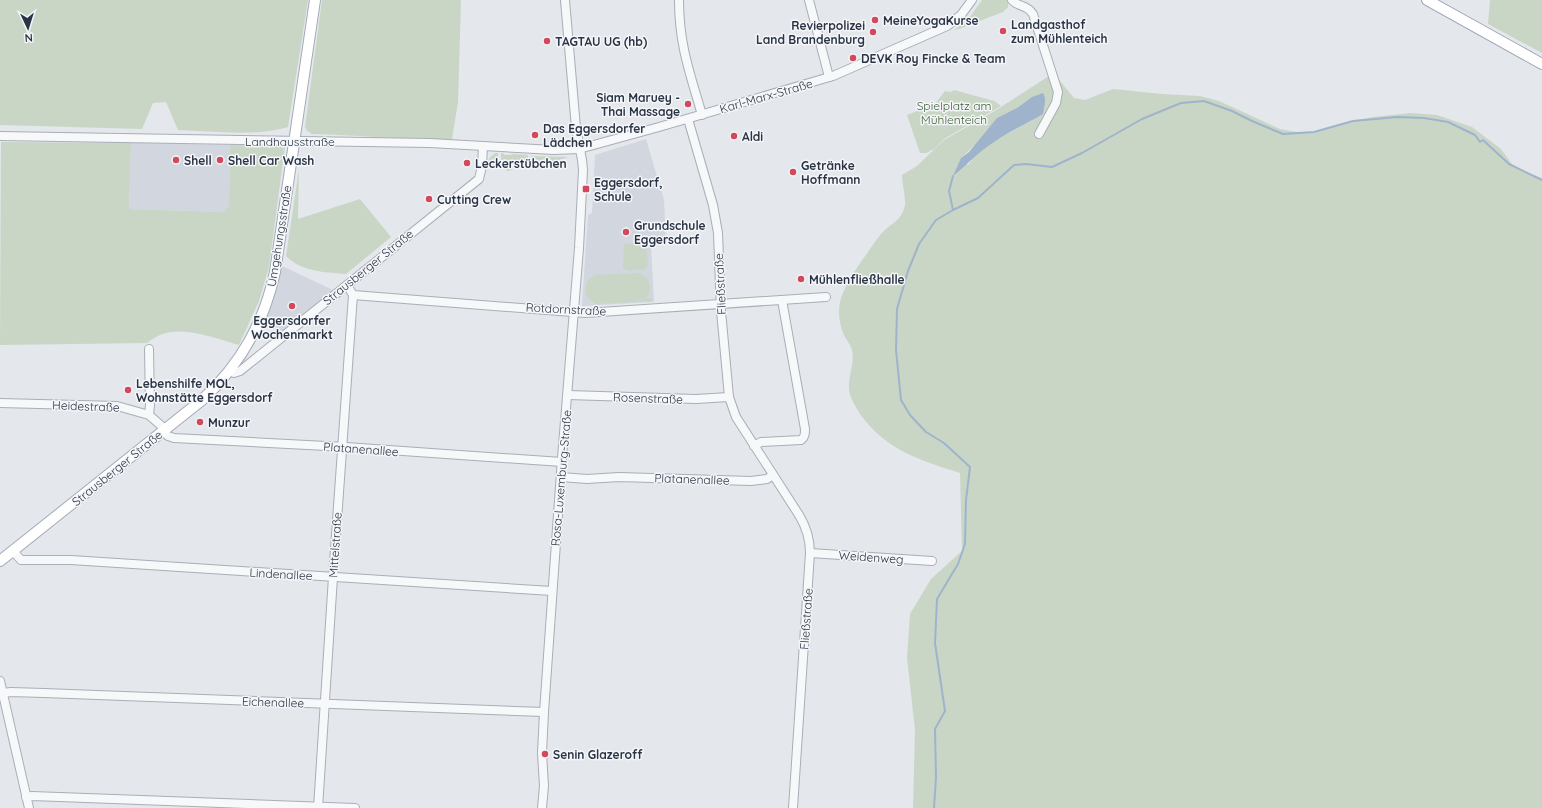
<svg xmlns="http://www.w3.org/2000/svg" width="1542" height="808" font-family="Quicksand,sans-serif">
	<rect width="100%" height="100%" fill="#e4e7ec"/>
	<!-- built -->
	<g fill="#d2d6de">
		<polygon points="646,139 664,200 666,243 651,246 654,302 582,306 588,215 592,213 595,155"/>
		<polygon points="131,143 230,145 229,205 224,212 129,209"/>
		<polygon points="280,265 335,291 281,333 264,322"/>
	</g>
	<!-- green -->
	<g fill="#c9d6c5" fill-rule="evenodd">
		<path d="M0,0H308L288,127C255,137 213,131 178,130L166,102L153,103L142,129L0,125Z"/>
		<path d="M322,0H461L458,102L452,139C405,140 358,135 311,134V133L307,131L305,127Z"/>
		<polygon points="982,0 1008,0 1008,7 1003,12 959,29 954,30 970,17"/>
		<polygon points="1490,0 1542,0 1542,53 1488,24"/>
		<path d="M1049,76L1060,81L1074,98L1085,100L1113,89L1162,94L1200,96L1219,101L1280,129L1302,133L1320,131L1347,122L1373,117L1411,113L1437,115L1472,127L1501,149L1514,167L1542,178V808H913L915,730L907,658L910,614L931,579L962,551L960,473C919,460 886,450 860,414C856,407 849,397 849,389C848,376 855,363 852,350C850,344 848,342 845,337C838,324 837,305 843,293C848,280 855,271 863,259C869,251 874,242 881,234C891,223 902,221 905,205C906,201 902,181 902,175L917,166L944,140L993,112ZM1032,97L1043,114C1018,130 986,140 968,165L961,158L978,142L1017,108Z"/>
		<polygon points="954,90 994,101 1001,106 944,139 934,149 926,153 920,153 907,115 935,104 945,91 951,92"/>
		<polygon points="573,140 567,145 557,147 557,141"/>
		<path d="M1,142L131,143L129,209L224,212L229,205L230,145L285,146L269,267L259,301L239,345C210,337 173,320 147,343L0,345Z"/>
		<path d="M495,153H498V158L490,161L492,168H487C488,160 489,157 495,153Z"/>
		<polygon points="501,153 504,154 504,155 511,155 512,154 528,155 528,158 510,164 512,170 507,171 503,167 508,165 506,159 501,160"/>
		<polygon points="531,156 568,157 552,162 550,158 533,163"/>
		<path d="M299,169L298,219L360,199L391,237L346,274C324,272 302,272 286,256Z"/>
		<path d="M635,243L636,244H644C648,250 648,262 647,268C643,271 641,271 637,269L629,271L623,268L624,244Z"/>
		<path d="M639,273C650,278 654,289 646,298H651L652,301L596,304L588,298L586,294L585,290L588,280L596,275Z"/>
	</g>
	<!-- water -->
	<path fill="#9fb4cc" d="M1043,93C1047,99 1044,107 1043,114C1027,124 1009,131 994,142C978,152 967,165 953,176L961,158L969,152L997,118L1017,108L1032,97Z"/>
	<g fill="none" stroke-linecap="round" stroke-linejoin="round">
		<!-- stream -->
		<g stroke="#9fb4cc" stroke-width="2">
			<polyline points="953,210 949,191 953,176"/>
			<polyline points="934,808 936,777 935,729 945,711 935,643 937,599 958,564 965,544 966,500 970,467 944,443 926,432 910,415 901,400 896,350 897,309 908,271 919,244 936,220 953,210 978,198 1014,165 1026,164 1052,167 1082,153 1142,119 1181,103 1204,101 1232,111 1252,121 1283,134 1314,132 1353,121 1397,117 1424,118 1448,122 1475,135 1480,142 1483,140 1509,164 1542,180"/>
		</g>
		<!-- minor casing -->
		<g stroke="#a9aeb7" stroke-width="10">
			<g id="minor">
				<path d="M679,0C679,45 690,73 702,115"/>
				<polyline points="809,0 829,77"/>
				<path d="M1012,0C1019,8 1025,3 1033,14L1058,92L1056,103L1039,134"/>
				<path d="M688,119L713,205L718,233L721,311L729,397L736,417L799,515C807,528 810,539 810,553L793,808"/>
				<polyline points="0,136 430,143 554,150 579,149 659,127 833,76 947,26 961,15 972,0"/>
				<polyline points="353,295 585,313 826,297"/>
				<polyline points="230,370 234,373 240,371 479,179 482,166 483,146"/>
				<polyline points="568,395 696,399 729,397"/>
				<polyline points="0,403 117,406 149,415 165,429"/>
				<polyline points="149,415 150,405 149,349"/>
				<polyline points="163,431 168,436 174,438 346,447 562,462"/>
				<path d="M754,446L761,442L801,440C805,437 805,434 805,429L782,300"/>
				<polyline points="561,477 587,479 619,477 751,481 767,479 773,475"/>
				<polyline points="13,551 21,560 71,560 552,591"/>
				<polyline points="810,553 932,561"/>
				<polyline points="0,681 29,808"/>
				<polyline points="3,693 11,692 44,693 544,712"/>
				<polyline points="26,797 32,796 355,808"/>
				<polyline points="318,808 333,577 353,295 347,285"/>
				<polyline points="542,808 544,786 542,753 544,712 562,458 579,248 583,170 582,160 576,128 565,0"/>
			</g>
		</g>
		<!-- major casing -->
		<g stroke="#a3abb8" stroke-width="12">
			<g id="major">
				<polyline points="1427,0 1542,64"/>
				<path d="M0,561L202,400C241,364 264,323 275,272L315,0"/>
			</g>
		</g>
		<!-- minor -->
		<use href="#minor" stroke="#f7f8fa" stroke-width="8"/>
		<!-- major -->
		<use href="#major" stroke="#fff" stroke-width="10"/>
	</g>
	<!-- markers -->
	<g fill="#d1495b" stroke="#f4f6f9" stroke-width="1.5">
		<circle cx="875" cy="20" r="4"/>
		<circle cx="1003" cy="31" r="4"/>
		<circle cx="873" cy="32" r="4"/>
		<circle cx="547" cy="41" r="4"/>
		<circle cx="853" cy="58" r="4"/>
		<circle cx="688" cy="104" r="4"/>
		<circle cx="535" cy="135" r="4"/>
		<circle cx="734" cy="136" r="4"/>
		<circle cx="176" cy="160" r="4"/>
		<circle cx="220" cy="160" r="4"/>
		<circle cx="467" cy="163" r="4"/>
		<circle cx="793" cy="172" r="4"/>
		<rect x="582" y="185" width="8" height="8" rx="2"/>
		<circle cx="429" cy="199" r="4"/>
		<circle cx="626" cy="232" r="4"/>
		<circle cx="801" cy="279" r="4"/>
		<circle cx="292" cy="306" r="4"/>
		<circle cx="128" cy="390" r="4"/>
		<circle cx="200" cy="422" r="4"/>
		<circle cx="545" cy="754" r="4"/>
	</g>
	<g text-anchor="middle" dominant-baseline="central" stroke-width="3" stroke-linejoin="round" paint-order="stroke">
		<!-- poi labels -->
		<g font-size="12" font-weight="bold" fill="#2b3445" stroke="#f4f6f9" text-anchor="start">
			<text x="883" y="20">MeineYogaKurse</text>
			<text x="1011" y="24">Landgasthof<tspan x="1011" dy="14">zum Mühlenteich</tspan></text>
			<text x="865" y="25" text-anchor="end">Revierpolizei<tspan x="865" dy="14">Land Brandenburg</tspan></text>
			<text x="555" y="41">TAGTAU UG (hb)</text>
			<text x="861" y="58">DEVK Roy Fincke &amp; Team</text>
			<text x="680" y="97" text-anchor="end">Siam Maruey -<tspan x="680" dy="14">Thai Massage</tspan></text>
			<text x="543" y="128">Das Eggersdorfer<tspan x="543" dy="14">Lädchen</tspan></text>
			<text x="742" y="136">Aldi</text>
			<text x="184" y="160">Shell</text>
			<text x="228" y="160">Shell Car Wash</text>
			<text x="475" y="163">Leckerstübchen</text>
			<text x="801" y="165">Getränke<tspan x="801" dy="14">Hoffmann</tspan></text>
			<text x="594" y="182">Eggersdorf,<tspan x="594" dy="14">Schule</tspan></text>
			<text x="437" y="199">Cutting Crew</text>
			<text x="634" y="225">Grundschule<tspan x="634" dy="14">Eggersdorf</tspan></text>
			<text x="809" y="279">Mühlenfließhalle</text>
			<text x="292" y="320" text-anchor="middle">Eggersdorfer<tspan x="292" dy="14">Wochenmarkt</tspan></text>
			<text x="136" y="383">Lebenshilfe MOL,<tspan x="136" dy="14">Wohnstätte Eggersdorf</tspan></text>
			<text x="208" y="422">Munzur</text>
			<text x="553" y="754">Senin Glazeroff</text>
		</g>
		<!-- street labels -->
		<g font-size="12" fill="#2b3445" stroke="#f4f6f9">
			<text transform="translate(766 96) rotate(-16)">Karl-Marx-Straße</text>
			<text x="290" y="141">Landhausstraße</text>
			<text transform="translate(279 236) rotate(-81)">Umgehungsstraße</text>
			<text transform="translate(368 267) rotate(-39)">Strausberger Straße</text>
			<text transform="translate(720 284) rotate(-93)">Fließstraße</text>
			<text transform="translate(566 309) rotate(3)">Rotdornstraße</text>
			<text transform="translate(648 398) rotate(2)">Rosenstraße</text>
			<text transform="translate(86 406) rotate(2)">Heidestraße</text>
			<text transform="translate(361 449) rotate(4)">Platanenallee</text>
			<text transform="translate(117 468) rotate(-39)">Strausberger Straße</text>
			<text transform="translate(561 478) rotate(-85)">Rosa-Luxemburg-Straße</text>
			<text transform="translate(692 479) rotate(2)">Platanenallee</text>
			<text transform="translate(335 545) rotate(-86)">Mittelstraße</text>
			<text transform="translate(871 557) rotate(4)">Weidenweg</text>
			<text transform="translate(281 574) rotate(3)">Lindenallee</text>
			<text transform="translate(806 619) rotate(-86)">Fließstraße</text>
			<text transform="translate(273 702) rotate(2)">Eichenallee</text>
		</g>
		<!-- park labels -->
		<g font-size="12" fill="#3f6138" stroke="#f4f6f9">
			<text x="954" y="105">Spielplatz am<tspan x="954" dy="14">Mühlenteich</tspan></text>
		</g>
	</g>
	<!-- north arrow -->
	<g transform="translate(28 28) rotate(176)" stroke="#f4f6f9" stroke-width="3" paint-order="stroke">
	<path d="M0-3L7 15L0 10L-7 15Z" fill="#2b3445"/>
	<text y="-6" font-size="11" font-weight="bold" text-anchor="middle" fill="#2b3445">N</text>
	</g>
</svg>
